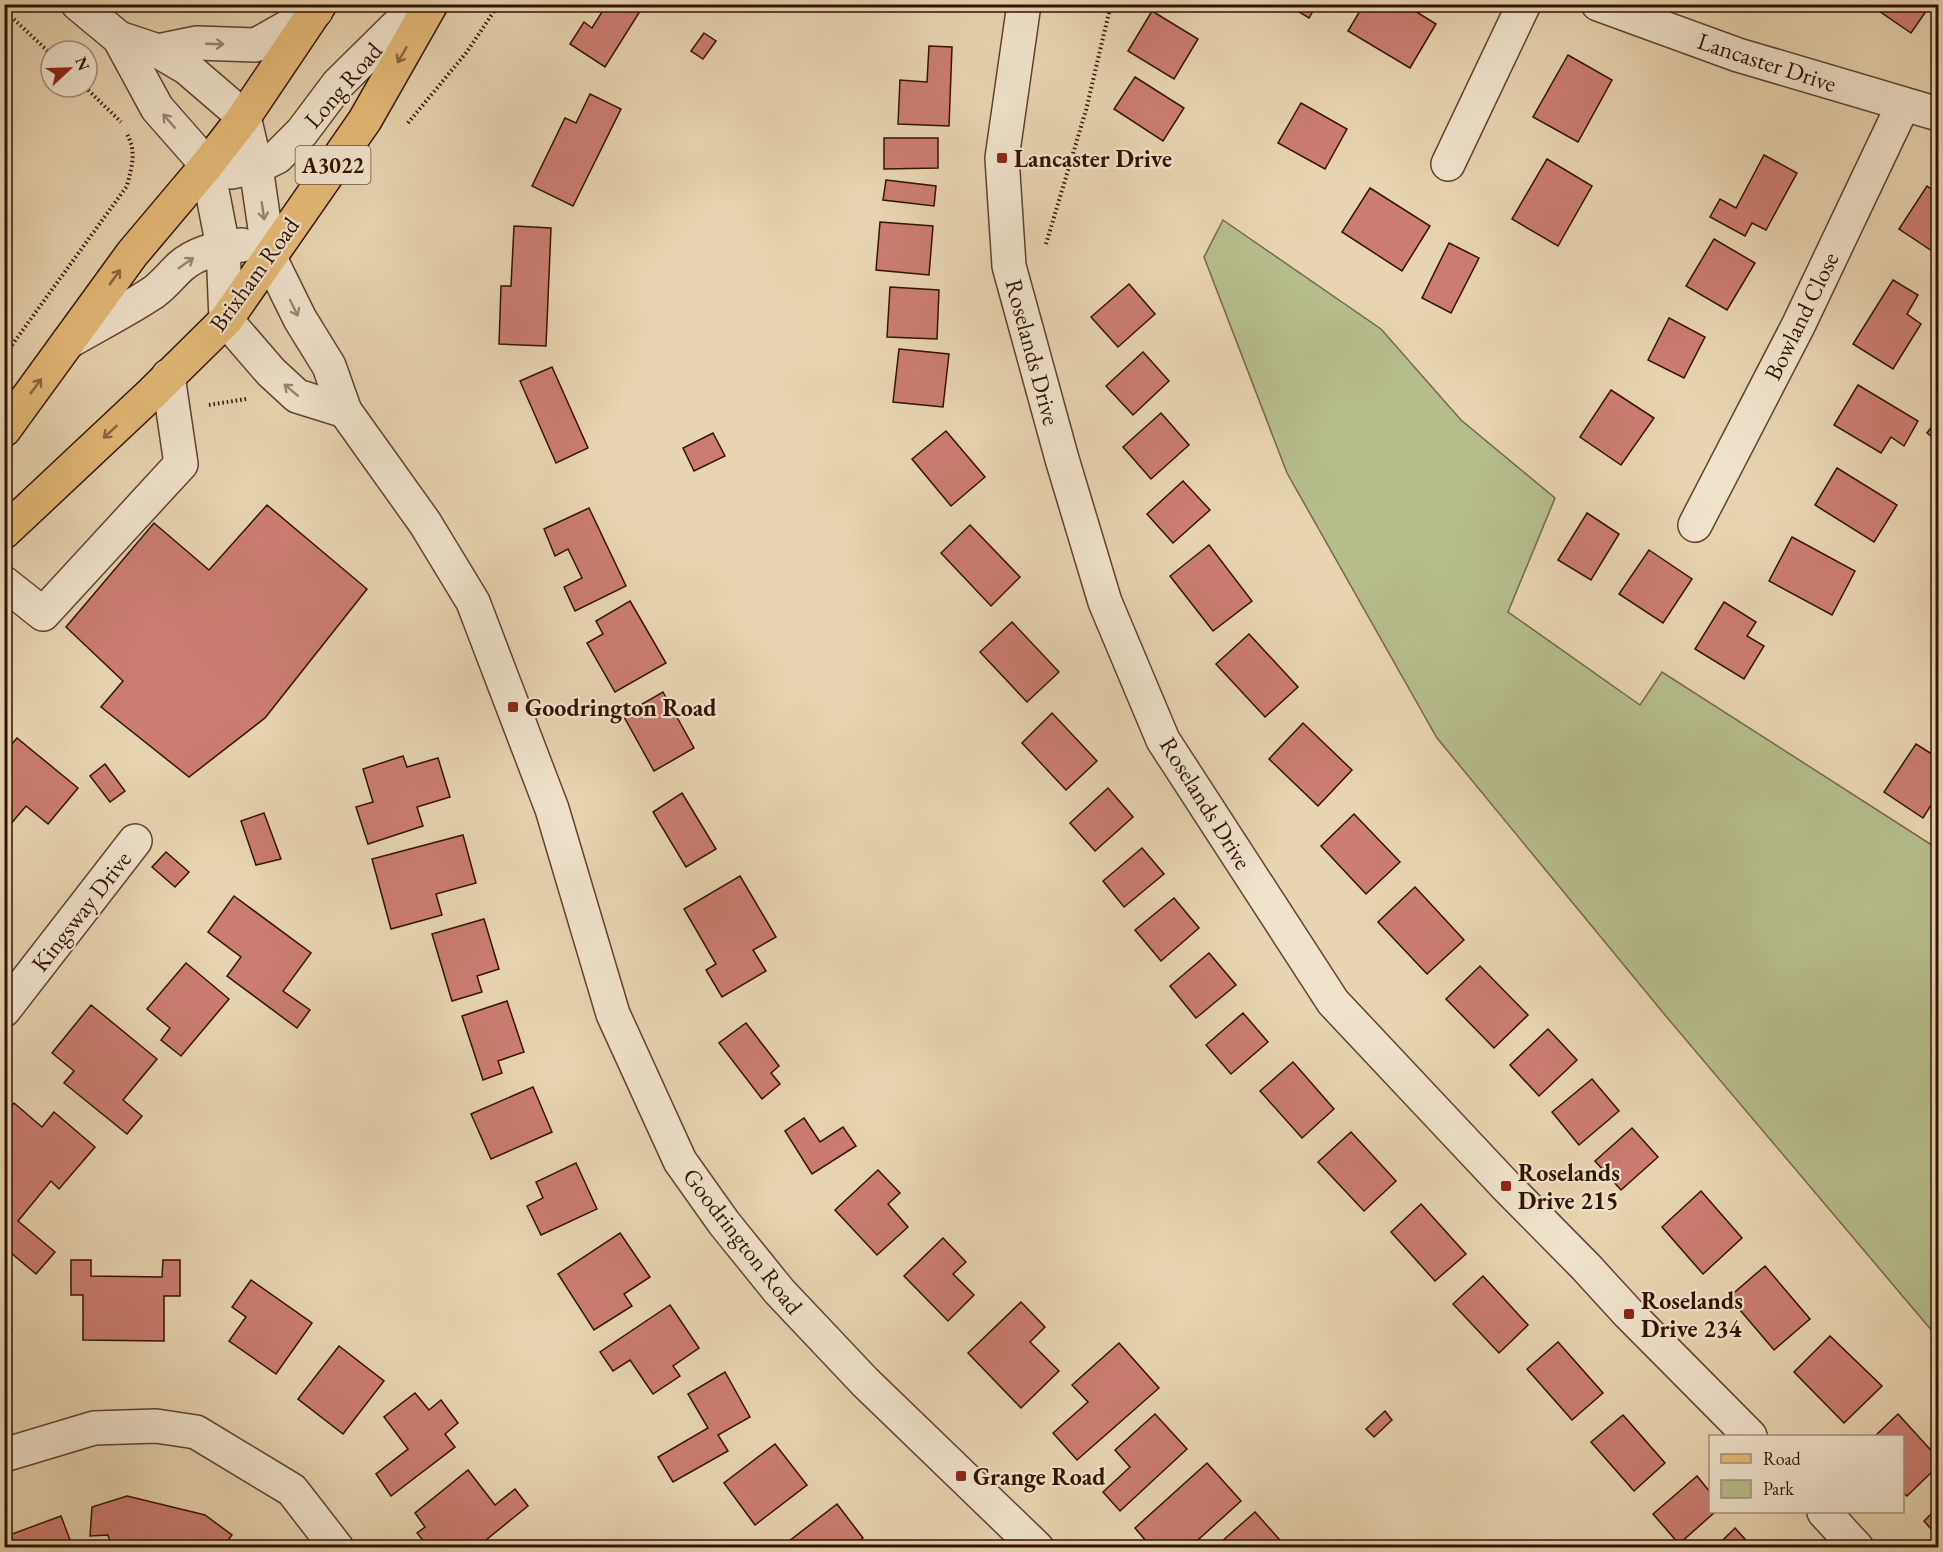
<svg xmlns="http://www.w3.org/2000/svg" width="1943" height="1552" font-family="'EB Garamond',serif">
	<rect width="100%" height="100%" fill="#e8d4b0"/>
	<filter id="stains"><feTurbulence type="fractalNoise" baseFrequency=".00333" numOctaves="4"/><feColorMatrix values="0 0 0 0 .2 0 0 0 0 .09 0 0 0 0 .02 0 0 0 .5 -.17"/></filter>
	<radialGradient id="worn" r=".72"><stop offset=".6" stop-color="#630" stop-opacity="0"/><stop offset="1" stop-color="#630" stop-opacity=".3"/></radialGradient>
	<!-- green -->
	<polygon fill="#b6bd8b" stroke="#746848" stroke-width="1.5" points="1223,220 1381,329 1461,420 1555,498 1508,612 1640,705 1662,672 1938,849 1938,1338 1665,1015 1437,738 1287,473 1204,257"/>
	<!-- building -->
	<g fill="#cb7d71" stroke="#321204" stroke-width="1.5">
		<polygon points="607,4 636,4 642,8 605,67 570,44 584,22 592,28"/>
		<polygon points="1286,4 1317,4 1309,18"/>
		<polygon points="1364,4 1404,4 1436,24 1410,68 1348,31"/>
		<polygon points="1830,4 1848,4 1843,12"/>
		<polygon points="1883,4 1931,4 1911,33 1879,11"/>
		<polygon points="1152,11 1198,39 1174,79 1128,51"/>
		<polygon points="704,33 716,41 703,59 691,51"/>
		<polygon points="929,46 952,47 949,126 898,124 900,80 927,82"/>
		<polygon points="1568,55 1612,80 1578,142 1533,117"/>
		<polygon points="1135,77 1184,108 1163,141 1114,109"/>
		<polygon points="590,94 621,109 573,206 532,186 565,118 576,123"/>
		<polygon points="1301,103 1347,129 1325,169 1278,143"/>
		<polygon points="884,138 938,138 938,168 884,169"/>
		<polygon points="1764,155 1797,173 1766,230 1752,223 1745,236 1710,217 1720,199 1736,208"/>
		<polygon points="1547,159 1592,186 1558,246 1512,219"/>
		<polygon points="886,180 936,186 934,206 883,200"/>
		<polygon points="1927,186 1938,194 1938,241 1932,251 1899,229"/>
		<polygon points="1370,188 1430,226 1402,271 1342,232"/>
		<polygon points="880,222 933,226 929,275 876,270"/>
		<polygon points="514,226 551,228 546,346 499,344 501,286 511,286"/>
		<polygon points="1714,239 1755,263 1727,310 1686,286"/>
		<polygon points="1449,243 1479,258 1451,313 1422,298"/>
		<polygon points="1893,280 1918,295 1907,314 1921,324 1893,369 1853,344"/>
		<polygon points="1129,284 1155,314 1118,347 1091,317"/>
		<polygon points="890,287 939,290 937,339 887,337"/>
		<polygon points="1669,318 1705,337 1684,378 1648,360"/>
		<polygon points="899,349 949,354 943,407 893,402"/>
		<polygon points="1143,352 1169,381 1133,415 1106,386"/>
		<polygon points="552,367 588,448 556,463 520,381"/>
		<polygon points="1858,385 1918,421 1904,446 1891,437 1881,453 1834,425"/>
		<polygon points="1611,390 1654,418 1621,465 1580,437"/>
		<polygon points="1161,413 1189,445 1151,479 1123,447"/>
		<polygon points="1937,420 1938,421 1938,442 1927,433"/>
		<polygon points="946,431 985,477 951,506 912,459"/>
		<polygon points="713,433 725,456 694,471 683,448"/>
		<polygon points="1837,468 1897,505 1874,542 1815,505"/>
		<polygon points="1183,481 1210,510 1173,543 1147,514"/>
		<polygon points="267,505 367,589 265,718 189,777 101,707 123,681 66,627 154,523 209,570"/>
		<polygon points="589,508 626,586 575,611 564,587 582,578 568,549 555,556 544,529"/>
		<polygon points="1587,513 1619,534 1591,580 1558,560"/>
		<polygon points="970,525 1020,577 991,606 941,553"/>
		<polygon points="1792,537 1855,571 1832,615 1769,581"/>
		<polygon points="1209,545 1252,601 1213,631 1170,576"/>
		<polygon points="1649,550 1692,579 1663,623 1619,594"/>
		<polygon points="630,601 666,663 615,692 587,643 603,634 596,621"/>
		<polygon points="1724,602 1756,622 1747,636 1764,646 1744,679 1695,649"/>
		<polygon points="1012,622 1059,672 1027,702 980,652"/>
		<polygon points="1249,634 1298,687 1265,717 1216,664"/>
		<polygon points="663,692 694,748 654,771 623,715"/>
		<polygon points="1052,713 1097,761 1066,790 1022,743"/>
		<polygon points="1303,723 1352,770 1318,806 1269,759"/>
		<polygon points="17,738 78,788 48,824 26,806 4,832 4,753"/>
		<polygon points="1916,744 1938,758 1938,794 1923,818 1884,792"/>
		<polygon points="403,756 407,767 438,758 450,797 417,807 423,826 368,844 356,807 373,802 363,769"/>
		<polygon points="105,764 125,791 110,802 90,776"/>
		<polygon points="1108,788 1133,817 1095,851 1070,823"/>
		<polygon points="682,793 716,849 686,867 653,812"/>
		<polygon points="264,813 281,859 256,865 241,821"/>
		<polygon points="1354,814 1400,862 1366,894 1321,846"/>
		<polygon points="463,835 476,883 436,894 442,915 391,929 372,859"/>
		<polygon points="1142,848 1164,874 1124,907 1103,881"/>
		<polygon points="166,852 189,872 175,887 152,867"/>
		<polygon points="740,876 776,937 753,950 766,971 722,997 706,970 716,964 684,909"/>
		<polygon points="1415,887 1464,940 1427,974 1378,922"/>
		<polygon points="234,896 311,953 283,991 310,1010 297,1028 227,976 241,957 208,932"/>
		<polygon points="1174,898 1199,928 1161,961 1135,930"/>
		<polygon points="484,919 499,969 477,976 482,992 452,1001 432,934"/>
		<polygon points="1209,953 1236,985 1196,1018 1170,986"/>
		<polygon points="186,963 229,999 181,1056 161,1040 170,1028 147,1009"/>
		<polygon points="1480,966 1528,1015 1494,1048 1446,999"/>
		<polygon points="507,1001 524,1052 498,1061 502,1073 483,1080 462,1016"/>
		<polygon points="91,1005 157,1059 123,1100 142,1116 127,1134 64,1083 74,1071 52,1053"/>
		<polygon points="1243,1013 1268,1042 1231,1074 1206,1045"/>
		<polygon points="746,1023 779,1066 771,1073 780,1084 762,1099 719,1043"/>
		<polygon points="1548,1029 1577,1060 1539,1096 1510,1065"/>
		<polygon points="1293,1062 1334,1109 1302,1138 1260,1091"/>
		<polygon points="1592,1079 1619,1111 1579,1145 1552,1112"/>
		<polygon points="533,1087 552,1132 491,1159 471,1114"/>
		<polygon points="14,1103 42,1127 54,1112 95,1147 59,1189 51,1181 18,1221 55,1252 36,1274 4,1247 4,1115"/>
		<polygon points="804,1118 820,1142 843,1127 856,1146 812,1174 785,1131"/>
		<polygon points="1632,1128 1658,1157 1621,1190 1595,1161"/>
		<polygon points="1351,1132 1396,1181 1364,1211 1318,1162"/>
		<polygon points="576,1163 597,1209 541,1235 527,1206 543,1198 536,1182"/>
		<polygon points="878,1170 900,1193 888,1204 908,1227 877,1255 835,1210"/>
		<polygon points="1701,1191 1742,1238 1703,1274 1662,1227"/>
		<polygon points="1421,1204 1466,1254 1435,1281 1391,1232"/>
		<polygon points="620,1233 650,1277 624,1294 632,1306 594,1330 558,1274"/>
		<polygon points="943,1238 966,1262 953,1274 974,1295 948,1321 904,1276"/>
		<polygon points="71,1260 91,1260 91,1276 162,1277 163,1260 180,1260 180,1296 164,1296 164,1341 83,1340 83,1295 71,1295"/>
		<polygon points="1765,1266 1810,1319 1774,1350 1729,1297"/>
		<polygon points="1483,1276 1528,1325 1499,1353 1453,1304"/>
		<polygon points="251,1280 312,1323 276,1374 229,1341 246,1317 232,1307"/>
		<polygon points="1021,1302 1045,1327 1030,1342 1059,1371 1021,1408 968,1353"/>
		<polygon points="670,1305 699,1348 673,1366 680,1376 653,1394 630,1360 613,1371 600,1352"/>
		<polygon points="4,1315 12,1329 4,1333"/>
		<polygon points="1830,1336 1882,1386 1844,1423 1794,1372"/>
		<polygon points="1558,1342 1603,1393 1572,1420 1527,1369"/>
		<polygon points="1119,1343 1159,1388 1077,1460 1053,1433 1088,1402 1072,1385"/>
		<polygon points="339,1346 384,1381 343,1434 298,1399"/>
		<polygon points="725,1372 750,1417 718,1435 728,1451 673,1482 658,1457 708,1428 688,1394"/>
		<polygon points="415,1393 429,1410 441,1400 458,1423 445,1434 455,1447 391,1496 376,1474 408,1449 384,1417"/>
		<polygon points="1385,1411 1392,1420 1374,1437 1366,1429"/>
		<polygon points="1155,1414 1187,1449 1120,1511 1103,1492 1130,1467 1115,1450"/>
		<polygon points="1898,1414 1938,1458 1938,1466 1907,1496 1902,1492 1902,1436 1875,1436"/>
		<polygon points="1623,1415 1665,1463 1634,1491 1591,1442"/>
		<polygon points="775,1444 807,1485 755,1525 724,1483"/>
		<polygon points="1207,1463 1241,1501 1189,1548 1152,1548 1135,1528"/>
		<polygon points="468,1470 495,1505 515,1489 528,1506 476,1548 429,1548 417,1533 425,1527 415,1513"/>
		<polygon points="1697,1476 1710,1492 1710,1512 1715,1512 1679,1544 1653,1514"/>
		<polygon points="127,1496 205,1515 232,1535 222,1548 112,1548 108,1535 90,1536 92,1507"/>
		<polygon points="837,1504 863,1538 851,1548 780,1548"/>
		<polygon points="1938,1507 1938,1537 1924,1521"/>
		<polygon points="1255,1512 1287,1548 1226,1548 1221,1542"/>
		<polygon points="61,1516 73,1548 4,1548 4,1537"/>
		<polygon points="1735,1528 1753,1548 1715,1548"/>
		<polygon points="1341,1540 1347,1548 1332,1548"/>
	</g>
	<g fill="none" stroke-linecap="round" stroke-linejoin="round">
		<!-- minor casing -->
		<g stroke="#60422f" stroke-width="36">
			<g id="minor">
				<polyline points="78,4 119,38 158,51 187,68 244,117 256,167 269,256 300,319 329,366 345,411 425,523 473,602 552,809 613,1014 680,1161 724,1223 779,1291 865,1382 1037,1548"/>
				<polyline points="1024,4 1002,158 1009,266 1062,459 1105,602 1163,740 1333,1002 1506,1186 1586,1267 1629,1314 1750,1436"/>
				<polyline points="1598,4 1738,55 1938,114"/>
				<polyline points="119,38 157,108 207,165 231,172 256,167 277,157 302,132 338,84 419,4"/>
				<polyline points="158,51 197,43 256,45 316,11"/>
				<polyline points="1448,164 1524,4"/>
				<polyline points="207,165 223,247 226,320 271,372 297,396 345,411"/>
				<path d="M68,342C97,325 127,310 154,292C165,284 171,275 181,266C197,252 221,247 242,245"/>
				<polyline points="1695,525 1798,326 1903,105"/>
				<polyline points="4,583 43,614 181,464 168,376"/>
				<polyline points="4,1010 135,841"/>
				<polyline points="4,1455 94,1428 156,1426 196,1432 292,1490 337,1548"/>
				<polyline points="1824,1512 1857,1548"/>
			</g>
		</g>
		<!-- major casing -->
		<g stroke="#321204" stroke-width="36">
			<g id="major">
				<polyline points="4,430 132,254 207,165 244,117 320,4"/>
				<polyline points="4,532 152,393 226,320 365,120 431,4"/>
			</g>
		</g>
		<!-- path -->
		<g stroke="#321204" stroke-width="4" stroke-dasharray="1.5 3" stroke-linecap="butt">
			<polyline points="4,10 51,54"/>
			<polyline points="85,87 121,122"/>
			<polyline points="408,123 466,53 499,4"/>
			<polyline points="1046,244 1086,110 1111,4"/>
			<path d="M4,356L127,186C132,165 137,152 126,132"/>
			<polyline points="209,405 246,399"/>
		</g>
		<!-- minor -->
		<use href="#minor" stroke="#f0e3cc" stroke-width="33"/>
		<!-- major -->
		<use href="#major" stroke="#e4ba78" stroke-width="33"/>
	</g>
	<!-- one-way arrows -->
	<defs><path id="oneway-shaft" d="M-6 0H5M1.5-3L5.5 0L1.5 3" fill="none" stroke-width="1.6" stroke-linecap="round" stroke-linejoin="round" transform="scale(1.5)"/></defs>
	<g stroke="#9a8572">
		<use href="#oneway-shaft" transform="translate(215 44) rotate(2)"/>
		<use href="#oneway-shaft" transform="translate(169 121) rotate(-131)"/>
		<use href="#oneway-shaft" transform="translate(263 211) rotate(82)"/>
		<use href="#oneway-shaft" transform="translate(186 263) rotate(-35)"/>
		<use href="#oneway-shaft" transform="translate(294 308) rotate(64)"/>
		<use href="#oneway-shaft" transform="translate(291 390) rotate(-140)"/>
	</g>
	<g stroke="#8b663e">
		<use href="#oneway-shaft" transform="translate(402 55) rotate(120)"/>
		<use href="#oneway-shaft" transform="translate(115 277) rotate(-54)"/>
		<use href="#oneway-shaft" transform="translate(36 386) rotate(-54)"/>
		<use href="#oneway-shaft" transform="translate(110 432) rotate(137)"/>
	</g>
	<!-- markers -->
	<g fill="#8f2418" stroke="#f0e3cc" stroke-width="2">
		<rect x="996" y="152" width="12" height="12" rx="3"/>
		<rect x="507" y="701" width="12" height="12" rx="3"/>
		<rect x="1500" y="1180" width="12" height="12" rx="3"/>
		<rect x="1623" y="1308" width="12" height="12" rx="3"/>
		<rect x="955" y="1470" width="12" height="12" rx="3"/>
	</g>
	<g text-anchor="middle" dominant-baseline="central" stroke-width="4.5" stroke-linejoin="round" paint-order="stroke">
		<!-- shield labels -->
		<rect fill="#f0e3cc" stroke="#6b5140" stroke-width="1.5" x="295.5" y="146" width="75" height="38" rx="4.5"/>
		<g font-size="22" font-weight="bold" fill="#321204">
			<text x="333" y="165">A3022</text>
		</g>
		<!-- street labels -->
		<g font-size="24" fill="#321204" stroke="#f0e3cc">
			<text transform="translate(1767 62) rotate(18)">Lancaster Drive</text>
			<text transform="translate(343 85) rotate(-49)">Long Road</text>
			<text transform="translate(254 274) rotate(-54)">Brixham Road</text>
			<text transform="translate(1801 316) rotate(-64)">Bowland Close</text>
			<text transform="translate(1033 352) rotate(75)">Roselands Drive</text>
			<text transform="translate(1206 803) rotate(58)">Roselands Drive</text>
			<text transform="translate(81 911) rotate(-52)">Kingsway Drive</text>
			<text transform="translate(743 1241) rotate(52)">Goodrington Road</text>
		</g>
		<!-- poi labels -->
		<g font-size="24" font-weight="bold" fill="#321204" stroke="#f0e3cc" text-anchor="start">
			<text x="1014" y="158">Lancaster Drive</text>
			<text x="525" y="707">Goodrington Road</text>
			<text x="1518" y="1172">Roselands<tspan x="1518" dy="28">Drive 215</tspan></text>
			<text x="1641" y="1300">Roselands<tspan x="1641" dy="28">Drive 234</tspan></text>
			<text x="973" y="1476">Grange Road</text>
		</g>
	</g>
	<!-- margin -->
	<rect width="1943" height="1552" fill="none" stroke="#e8d4b0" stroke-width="24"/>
	<rect x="6" y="6" width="1931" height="1540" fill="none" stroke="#321204" stroke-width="3"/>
	<rect x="12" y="12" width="1919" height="1528" fill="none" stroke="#321204" stroke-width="1.5"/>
	<!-- legend -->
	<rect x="1709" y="1435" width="195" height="78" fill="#f0e3cc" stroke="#a48f7c" stroke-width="1.5"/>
	<rect x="1721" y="1454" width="30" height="9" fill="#e4ba78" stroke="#a48f7c" stroke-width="1.5"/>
	<text x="1763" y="1465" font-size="18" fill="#321204">Road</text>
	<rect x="1721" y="1480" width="30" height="18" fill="#b6bd8b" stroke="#a48f7c" stroke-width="1.5"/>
	<text x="1763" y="1495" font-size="18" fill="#321204">Park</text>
	<!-- north arrow -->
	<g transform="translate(69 69) rotate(68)"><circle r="28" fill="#f0e3cc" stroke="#a48f7c" stroke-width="1.5"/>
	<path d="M0-4.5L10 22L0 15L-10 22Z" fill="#8f2418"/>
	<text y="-9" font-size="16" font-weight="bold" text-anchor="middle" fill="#321204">N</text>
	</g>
	<rect width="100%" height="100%" filter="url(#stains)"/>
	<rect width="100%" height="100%" fill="url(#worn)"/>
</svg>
